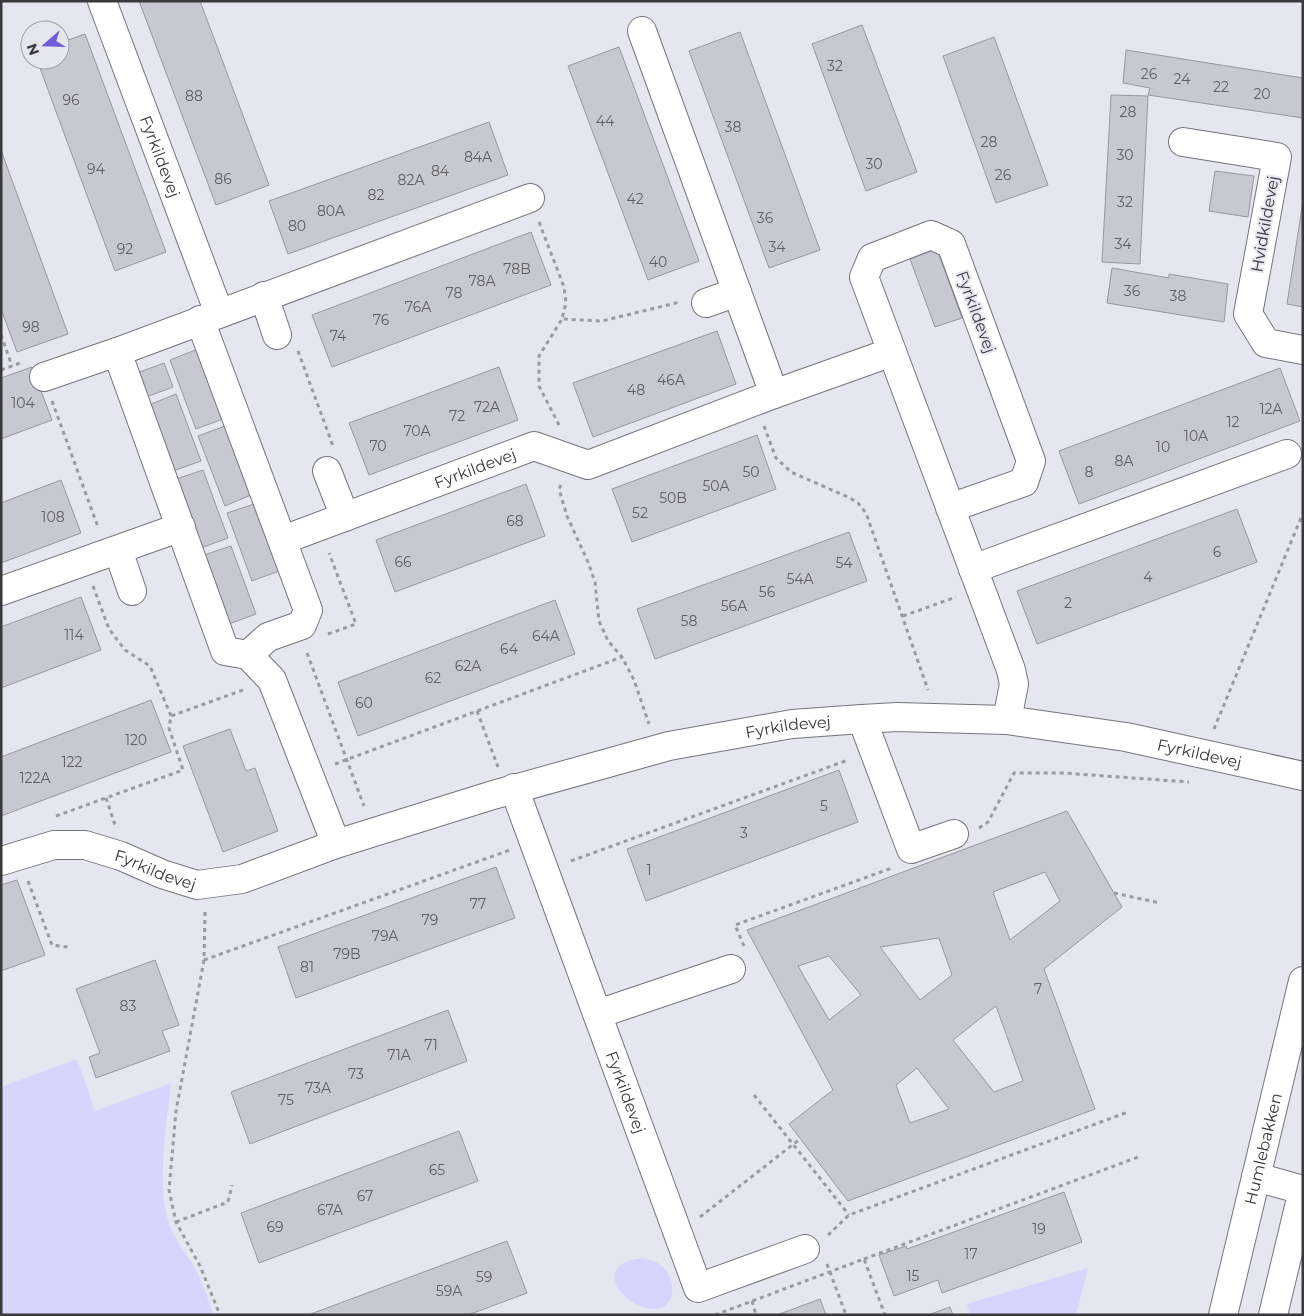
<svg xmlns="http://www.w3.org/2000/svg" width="1304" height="1316" font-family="Montserrat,sans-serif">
	<rect width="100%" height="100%" fill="#e6e6f0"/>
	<!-- green -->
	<g fill="#d7d5fe">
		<path d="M77,1059L95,1111L171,1083C167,1123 155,1192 171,1229C178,1244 189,1257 197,1272C203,1285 209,1300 213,1315H1V1087Z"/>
		<path d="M643,1258C650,1260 659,1262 664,1268C674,1279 677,1300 662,1308C628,1316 585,1264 643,1258Z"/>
		<polygon points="1088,1268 1076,1315 970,1315 967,1304"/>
	</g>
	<!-- building -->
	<g fill="#c8c8d2" stroke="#9897a1" fill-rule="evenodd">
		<polygon points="139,1 200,1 269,185 216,205"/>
		<polygon points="862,25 917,172 866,191 812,44"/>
		<polygon points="740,32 820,250 769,268 689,51"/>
		<polygon points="85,34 166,252 115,271 37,60 60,60 60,43"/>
		<polygon points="994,37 1048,185 996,203 943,56"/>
		<polygon points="619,47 699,261 648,280 568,66"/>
		<polygon points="1126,50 1303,78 1303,118 1148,95 1150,88 1123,83"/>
		<polygon points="1111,95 1148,96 1140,264 1102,262"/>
		<polygon points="489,122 508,175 288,254 269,201"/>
		<polygon points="1,150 68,334 17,352 1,309"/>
		<polygon points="1215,171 1254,176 1248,217 1209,211"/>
		<polygon points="1303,201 1303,307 1287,304"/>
		<polygon points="531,232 551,285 332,367 312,315"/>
		<polygon points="937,249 962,318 935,327 910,259"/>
		<polygon points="1112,268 1169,278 1169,274 1228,284 1224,322 1107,303"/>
		<polygon points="717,331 736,384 593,437 573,383"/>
		<polygon points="198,349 223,419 196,429 170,360"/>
		<polygon points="164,363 173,387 146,397 137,373"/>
		<polygon points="32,367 52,420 1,439 1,378"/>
		<polygon points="499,367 518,420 369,475 349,423"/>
		<polygon points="1280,368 1300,421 1079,504 1059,451"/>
		<polygon points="176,394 201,461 173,471 149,405"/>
		<polygon points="225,426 251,495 225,506 198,436"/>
		<polygon points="757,435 776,489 632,542 612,489"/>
		<polygon points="203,470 228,538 201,548 176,479"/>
		<polygon points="61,480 81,533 1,563 1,503"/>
		<polygon points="526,484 545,536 395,592 376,540"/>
		<polygon points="254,504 279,571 252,581 227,513"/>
		<polygon points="1237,509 1257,562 1037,644 1017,591"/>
		<polygon points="849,532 867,581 655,659 637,609"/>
		<polygon points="231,546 256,614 229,624 204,555"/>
		<polygon points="81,597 101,650 1,688 1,627"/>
		<polygon points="555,600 575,654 358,736 338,682"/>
		<polygon points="151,700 171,752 1,816 1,757"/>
		<polygon points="230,729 246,771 255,768 278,831 223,852 183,746"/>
		<polygon points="839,770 858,822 646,901 627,849"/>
		<path d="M1067,811L1122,907L1044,969L1095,1109L848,1201L789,1124L833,1090L747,930ZM1045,872L1060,901L1010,940L993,892ZM939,938L952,975L920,1000L880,947ZM829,956L861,995L829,1020L798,966ZM996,1006L1023,1081L994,1092L953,1040ZM917,1068L949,1109L910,1123L896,1085Z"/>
		<polygon points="496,867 515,918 296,998 278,947"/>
		<polygon points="17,880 45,955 1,971 1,885"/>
		<polygon points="155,960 179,1025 162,1031 170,1051 96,1078 89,1057 100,1053 76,989"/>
		<polygon points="448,1010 467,1061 250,1144 231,1092"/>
		<polygon points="459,1131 478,1181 259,1263 241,1213"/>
		<polygon points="1064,1192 1082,1242 942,1293 938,1280 894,1296 879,1255 906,1246 907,1249"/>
		<polygon points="507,1241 527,1293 468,1315 308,1315"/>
		<polygon points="820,1299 826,1315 777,1315"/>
		<polygon points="950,1307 953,1315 928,1315"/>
	</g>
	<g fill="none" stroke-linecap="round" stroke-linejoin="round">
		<!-- minor casing -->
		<g stroke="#74747d" stroke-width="30">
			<g id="minor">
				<path id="s1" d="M102,1L219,313"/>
				<polyline points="642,31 774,394 892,352"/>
				<polyline points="1183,142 1277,157 1248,314 1266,343 1303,350"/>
				<polyline points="264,296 277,335"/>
				<polyline points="706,303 737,292"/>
				<polyline points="200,320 308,610 302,625 268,637 248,655"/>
				<polyline points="117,352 225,651 248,655 272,680 336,844"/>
				<polyline points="44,377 117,352 530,198"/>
				<polyline points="327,471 345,517"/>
				<polyline points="950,508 1024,482 1031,461 951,244 931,235 872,258 864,277 1011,670 1014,684 1007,720"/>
				<path id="s2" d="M283,540L534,446L588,465L774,394"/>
				<polyline points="118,550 132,591"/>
				<polyline points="973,569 1287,454"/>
				<polyline points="1,591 181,527"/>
				<polyline points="862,719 911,849 954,834"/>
				<path id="s3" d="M514,788L698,1288L805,1249"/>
				<path id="s4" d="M1,861L54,845H85L121,856L162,874L197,885L242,879L336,844L493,795L669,746L792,724L862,719L897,717L1007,720L1126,737L1303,776"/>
				<polyline points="598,1014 731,969"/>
				<polyline points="1256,1177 1303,1190"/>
				<path id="s5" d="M1223,1315L1303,981"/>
				<polyline points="1273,1315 1303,1190"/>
			</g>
		</g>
		<!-- path -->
		<g stroke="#9a9aa1" stroke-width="3" stroke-dasharray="4 4" stroke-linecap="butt">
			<polyline points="539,222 564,287 566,303 562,319 602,321 680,302"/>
			<polyline points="1,335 12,366"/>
			<polyline points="298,351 333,446"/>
			<polyline points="1,370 20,363"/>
			<polyline points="52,401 98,527"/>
			<polyline points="559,425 539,386 539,356 562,319"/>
			<polyline points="764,426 776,458 791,472 850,498 858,503 866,513 928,690"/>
			<polyline points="561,485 559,489 567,516 588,562 595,582 599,621 608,641 622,657 634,680 649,724"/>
			<polyline points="93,586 109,629 125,650 150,666 171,716"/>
			<polyline points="903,616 956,597"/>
			<polyline points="328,634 356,624 329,553"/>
			<polyline points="307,653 364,806"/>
			<polyline points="477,711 498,767"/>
			<polyline points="1214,729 1303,513"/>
			<polyline points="335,764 622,657"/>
			<polyline points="106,798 115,825"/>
			<polyline points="56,816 183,770 169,728 171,716 243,690"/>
			<polyline points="979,828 988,822 1014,773 1063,773 1189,782"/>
			<polyline points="571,861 848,760"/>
			<polyline points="28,881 52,945 68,947"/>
			<polyline points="1114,893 1160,903"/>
			<polyline points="205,912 204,960 176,1111 169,1190 176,1222 200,1266 220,1315"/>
			<polyline points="744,946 735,925 892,868"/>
			<polyline points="204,960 510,850"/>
			<polyline points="754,1095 849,1215"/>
			<polyline points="700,1217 800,1139"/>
			<polyline points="176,1222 228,1202 232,1185"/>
			<polyline points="828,1235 849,1215 1128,1112"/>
			<polyline points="864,1259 1141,1156"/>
			<polyline points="827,1264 846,1315"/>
			<polyline points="752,1301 756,1315"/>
			<polyline points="715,1315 864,1259 885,1315"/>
		</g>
		<!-- minor -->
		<use href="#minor" stroke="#fff" stroke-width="28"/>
	</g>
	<g text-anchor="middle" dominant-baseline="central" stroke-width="4" stroke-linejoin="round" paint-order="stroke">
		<!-- number labels -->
		<g font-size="14" fill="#5d5d62">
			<text x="835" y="66">32</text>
			<text x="1149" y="74">26</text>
			<text x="1182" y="79">24</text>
			<text x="1221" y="87">22</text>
			<text x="1262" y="94">20</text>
			<text x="194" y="96">88</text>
			<text x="71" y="100">96</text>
			<text x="1128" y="112">28</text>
			<text x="605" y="121">44</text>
			<text x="733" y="127">38</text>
			<text x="989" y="142">28</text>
			<text x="1125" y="155">30</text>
			<text x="478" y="157">84A</text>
			<text x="874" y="164">30</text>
			<text x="96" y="169">94</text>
			<text x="440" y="171">84</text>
			<text x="1003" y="175">26</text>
			<text x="223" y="179">86</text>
			<text x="411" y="180">82A</text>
			<text x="376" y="195">82</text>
			<text x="635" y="199">42</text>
			<text x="1125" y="202">32</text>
			<text x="331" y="211">80A</text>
			<text x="765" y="218">36</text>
			<text x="297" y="226">80</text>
			<text x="1123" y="244">34</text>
			<text x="777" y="247">34</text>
			<text x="125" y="249">92</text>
			<text x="658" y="262">40</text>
			<text x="517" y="269">78B</text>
			<text x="482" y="281">78A</text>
			<text x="1132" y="291">36</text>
			<text x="454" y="293">78</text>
			<text x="1178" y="296">38</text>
			<text x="418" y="307">76A</text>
			<text x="381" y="320">76</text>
			<text x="31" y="327">98</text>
			<text x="338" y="336">74</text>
			<text x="671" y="380">46A</text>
			<text x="636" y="390">48</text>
			<text x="23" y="403">104</text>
			<text x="487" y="407">72A</text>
			<text x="1271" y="409">12A</text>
			<text x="457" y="416">72</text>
			<text x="1233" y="422">12</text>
			<text x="417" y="431">70A</text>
			<text x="1196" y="436">10A</text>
			<text x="378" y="446">70</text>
			<text x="1163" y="447">10</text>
			<text x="1124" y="461">8A</text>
			<text x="751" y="472">50</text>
			<text x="1089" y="472">8</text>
			<text x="716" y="486">50A</text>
			<text x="673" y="498">50B</text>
			<text x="640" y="513">52</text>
			<text x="53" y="517">108</text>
			<text x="515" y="521">68</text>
			<text x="1217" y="552">6</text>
			<text x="403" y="562">66</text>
			<text x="844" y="563">54</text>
			<text x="1148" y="577">4</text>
			<text x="800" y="579">54A</text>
			<text x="767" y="592">56</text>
			<text x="1068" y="603">2</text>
			<text x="734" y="606">56A</text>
			<text x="689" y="621">58</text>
			<text x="74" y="635">114</text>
			<text x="546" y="636">64A</text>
			<text x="509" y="649">64</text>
			<text x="468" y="666">62A</text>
			<text x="433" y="678">62</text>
			<text x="364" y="703">60</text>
			<text x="136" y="740">120</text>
			<text x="72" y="762">122</text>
			<text x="35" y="778">122A</text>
			<text x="824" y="806">5</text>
			<text x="744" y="833">3</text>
			<text x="649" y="870">1</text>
			<text x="478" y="904">77</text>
			<text x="430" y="920">79</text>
			<text x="385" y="936">79A</text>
			<text x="347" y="954">79B</text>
			<text x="307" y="967">81</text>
			<text x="1038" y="989">7</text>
			<text x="128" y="1006">83</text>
			<text x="431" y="1045">71</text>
			<text x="399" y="1055">71A</text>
			<text x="356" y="1074">73</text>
			<text x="318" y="1088">73A</text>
			<text x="286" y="1100">75</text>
			<text x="437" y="1170">65</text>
			<text x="365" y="1196">67</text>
			<text x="330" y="1210">67A</text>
			<text x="275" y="1227">69</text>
			<text x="1039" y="1229">19</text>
			<text x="971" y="1254">17</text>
			<text x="913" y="1276">15</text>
			<text x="484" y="1277">59</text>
			<text x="449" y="1291">59A</text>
		</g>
		<!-- street labels -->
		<g font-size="16" fill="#39393d" stroke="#e6e6f0">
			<text stroke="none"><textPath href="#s1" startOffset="166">Fyrkildevej</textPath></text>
			<text transform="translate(1265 224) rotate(-80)">Hvidkildevej</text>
			<text transform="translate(976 312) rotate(70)">Fyrkildevej</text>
			<text stroke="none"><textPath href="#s2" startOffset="205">Fyrkildevej</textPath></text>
			<text stroke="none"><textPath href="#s4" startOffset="819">Fyrkildevej</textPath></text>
			<text stroke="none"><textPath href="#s4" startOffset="1234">Fyrkildevej</textPath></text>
			<text stroke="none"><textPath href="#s4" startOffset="161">Fyrkildevej</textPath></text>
			<text stroke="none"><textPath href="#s3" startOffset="324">Fyrkildevej</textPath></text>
			<text stroke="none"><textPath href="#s5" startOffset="171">Humlebakken</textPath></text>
		</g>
	</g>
	<!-- border -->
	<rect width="1304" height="1316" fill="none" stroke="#39393d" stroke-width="5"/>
	<!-- north arrow -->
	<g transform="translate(45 45) rotate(250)"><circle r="24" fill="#e6e6f0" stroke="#a1a1a8"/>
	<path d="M0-4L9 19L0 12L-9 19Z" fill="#725dd8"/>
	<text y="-8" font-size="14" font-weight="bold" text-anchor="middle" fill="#39393d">N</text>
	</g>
</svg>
